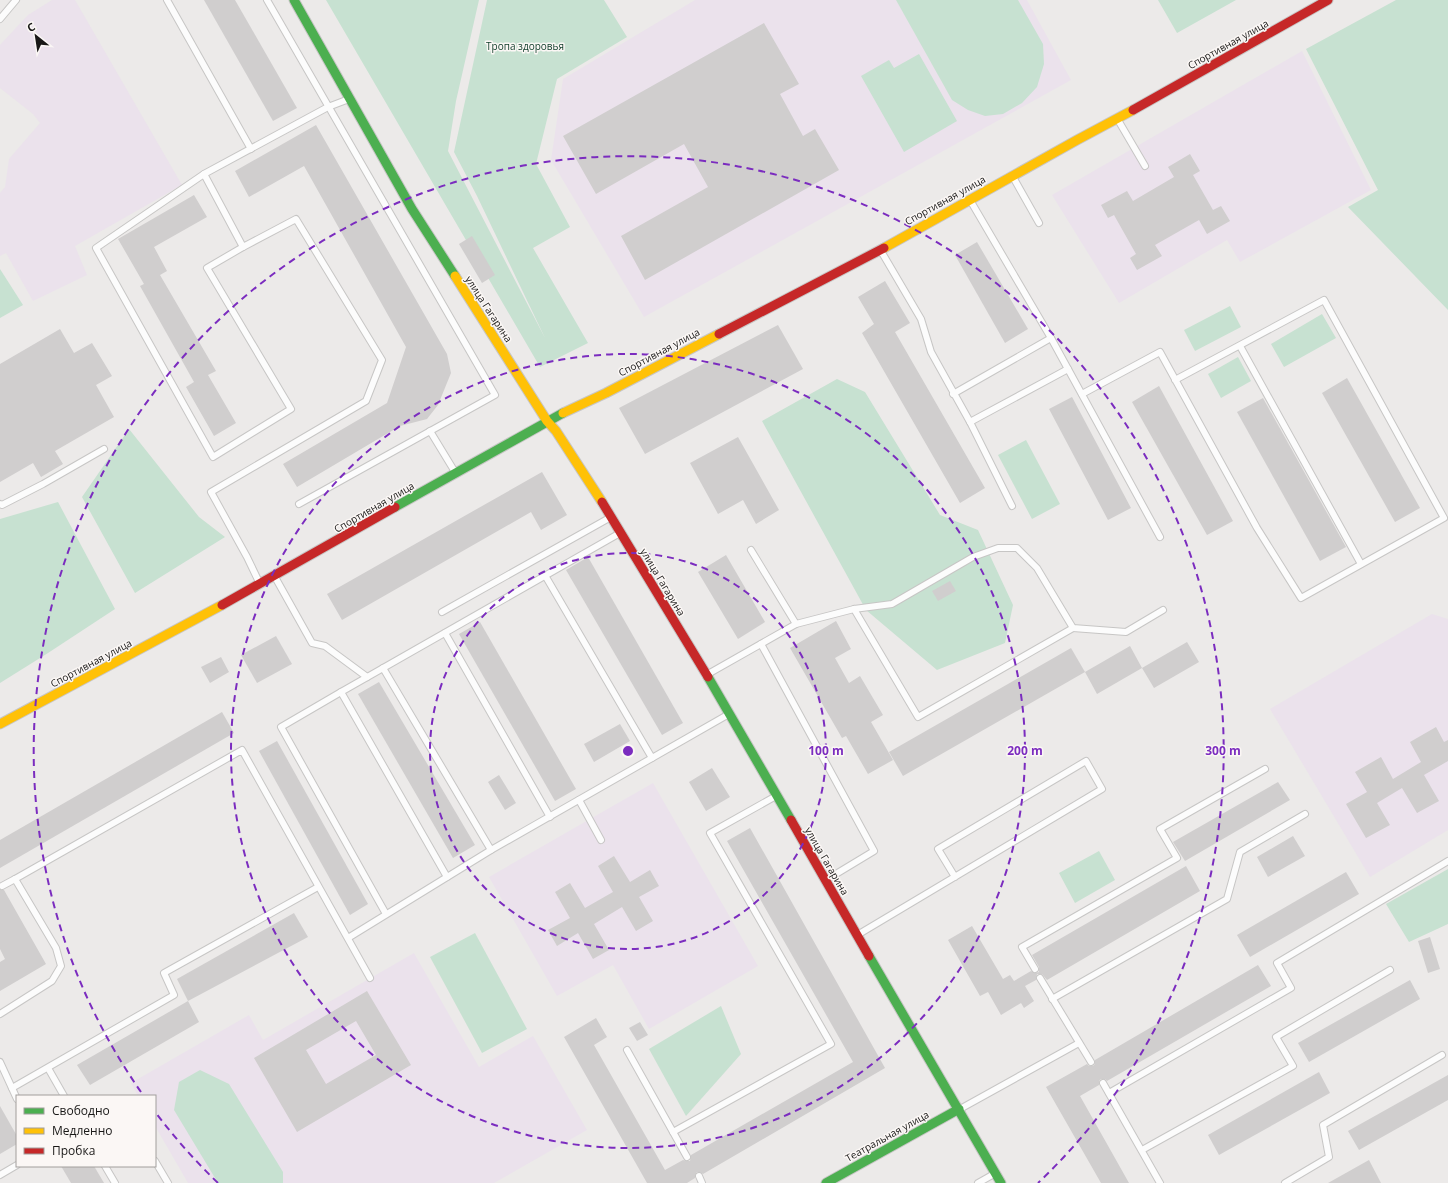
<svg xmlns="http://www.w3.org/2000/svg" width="1448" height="1183" font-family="'Open Sans',sans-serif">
	<rect width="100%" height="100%" fill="#eceae9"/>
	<!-- education -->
	<g fill="#ebe2ec">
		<polygon points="52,0 75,0 182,185 75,246 87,275 33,301 6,253 0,256 0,193 5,187 9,159 40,123 33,114 0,88 0,45 28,15"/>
		<polygon points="695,0 1027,0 1071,80 644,317 551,160 563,79"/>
		<polygon points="1302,51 1371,190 1240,262 1227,240 1119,303 1052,195"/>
		<polygon points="1432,614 1448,619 1448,830 1370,877 1270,709"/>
		<polygon points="653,783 758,966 649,1029 613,965 557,996 489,877"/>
		<polygon points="414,953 479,1067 533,1036 587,1130 494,1183 188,1183 155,1126 155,1096 138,1096 131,1083 249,1015 263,1040"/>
	</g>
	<!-- green -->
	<g fill="#c7e1d1">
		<polygon points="326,0 479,0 456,101 448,151 545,338 477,196 454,152 487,0 604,0 627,37 557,79 536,164 570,227 533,248 588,343 540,367"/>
		<polygon points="896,0 1018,0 1043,44 1044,64 1037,87 1022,103 1003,114 985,116 968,110 952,100"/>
		<polygon points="1158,0 1236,0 1177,33"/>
		<polygon points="1396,0 1448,0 1448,310 1348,207 1378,190 1306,49"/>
		<polygon points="919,54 957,121 904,152 861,76 889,60 894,68"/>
		<polygon points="0,269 23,305 0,318"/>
		<polygon points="1230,306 1241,327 1195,351 1184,330"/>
		<polygon points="1322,314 1336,338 1284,367 1271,344"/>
		<polygon points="1238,357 1251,381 1221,398 1208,374"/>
		<polygon points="837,379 865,392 940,515 978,530 1013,605 1005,643 937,670 866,610 762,421"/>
		<polygon points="129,429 199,517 225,537 135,593 82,497"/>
		<polygon points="1026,440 1060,504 1032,519 998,455"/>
		<polygon points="58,502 115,609 48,653 0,683 0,519"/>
		<polygon points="1099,851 1115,880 1075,903 1059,873"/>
		<polygon points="1448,869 1448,924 1409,942 1386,904"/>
		<polygon points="475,933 527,1029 482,1053 430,957"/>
		<polygon points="721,1006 741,1054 686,1116 649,1049"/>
		<polygon points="200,1070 229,1084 283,1172 283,1183 218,1183 174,1110 179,1082"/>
	</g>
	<!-- building -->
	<g fill="#d0cece" fill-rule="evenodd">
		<polygon points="204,0 235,0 297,108 273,121"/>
		<polygon points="764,23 799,84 780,94 803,136 815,129 839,170 645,280 621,236 708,187 684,144 596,194 563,136"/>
		<polygon points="316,125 447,354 451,373 438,405 427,419 400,426 297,487 283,464 387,403 406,347 304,166 249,197 235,171"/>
		<polygon points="1190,154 1200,171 1193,175 1213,210 1221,206 1230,221 1207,234 1199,220 1155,245 1162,256 1137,270 1130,258 1136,254 1114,215 1108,218 1101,205 1127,191 1133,201 1174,177 1168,167"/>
		<polygon points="194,195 207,217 154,247 167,271 160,275 216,371 208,375 236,423 214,436 186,387 194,382 140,286 144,284 118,239"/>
		<polygon points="472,236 495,275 482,283 459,244"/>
		<polygon points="977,242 1028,329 1005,343 955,255"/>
		<polygon points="885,281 910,323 895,332 985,488 960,503 862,333 874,324 858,297"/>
		<polygon points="778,325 803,369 645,454 619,408"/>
		<polygon points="60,329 74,353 92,343 112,376 96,385 114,417 55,451 63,464 41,477 33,463 0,482 0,364"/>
		<polygon points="1347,378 1420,508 1395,522 1322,393"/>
		<polygon points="1159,386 1233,521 1207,535 1132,402"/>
		<polygon points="1072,397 1131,508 1108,520 1049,409"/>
		<polygon points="1263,398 1346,547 1320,561 1237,412"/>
		<polygon points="738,437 779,510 756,524 743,500 718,514 690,463"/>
		<polygon points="542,472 567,515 541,530 531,512 342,620 327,594"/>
		<polygon points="726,555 765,622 738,639 698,572"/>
		<polygon points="588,557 683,723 662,735 566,570"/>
		<polygon points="950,581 956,591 938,601 932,591"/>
		<polygon points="836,621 851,649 835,658 849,683 860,676 883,715 871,722 893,760 868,774 846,736 842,738 790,648"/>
		<polygon points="480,622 576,789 555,801 459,634"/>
		<polygon points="276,636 292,664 257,683 241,655"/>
		<polygon points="1187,642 1199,662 1154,688 1142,668"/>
		<polygon points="1130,646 1142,668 1097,694 1085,672"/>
		<polygon points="1071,648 1085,672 903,776 889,752"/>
		<polygon points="221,657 229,672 210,683 201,667"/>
		<polygon points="379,682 475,845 453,858 358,694"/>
		<polygon points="222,712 234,733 0,868 0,840"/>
		<polygon points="620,724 630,741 594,762 584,744"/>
		<polygon points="1436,727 1444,742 1448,740 1448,761 1424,775 1439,801 1417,813 1402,788 1377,803 1390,825 1366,838 1346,804 1367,792 1355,772 1381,757 1393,779 1421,762 1410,742"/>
		<polygon points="277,741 368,904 350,915 259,751"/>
		<polygon points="712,768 730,797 706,811 689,782"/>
		<polygon points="499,775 516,803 505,810 488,782"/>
		<polygon points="1278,782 1290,800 1185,861 1173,842"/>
		<polygon points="750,828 885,1068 703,1174 700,1172 697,1172 695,1175 695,1178 687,1183 647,1183 564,1037 596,1018 607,1037 594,1045 665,1170 683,1160 687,1161 690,1161 691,1155 853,1062 727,841"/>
		<polygon points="1293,836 1305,856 1268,877 1257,857"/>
		<polygon points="614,856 630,882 650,870 659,886 639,897 653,921 636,931 622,907 594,924 609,950 593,959 578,933 557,946 548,930 570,918 555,892 570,883 585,908 613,892 598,866"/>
		<polygon points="1186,866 1200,891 1047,980 1042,974 1037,974 1036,980 1025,986 1034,1001 1024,1008 1021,1003 1001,1015 988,992 980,996 948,940 972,926 1003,979 1010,975 1014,981 1031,971 1035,973 1039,972 1039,967 1032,955"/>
		<polygon points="1346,872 1359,894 1250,957 1237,935"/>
		<polygon points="0,890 4,890 46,964 0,991 0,962 5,959 0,949"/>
		<polygon points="294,913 308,937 188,1001 177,979"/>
		<polygon points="1430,937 1440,969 1428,973 1418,941"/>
		<polygon points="1258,965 1271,986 1107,1081 1105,1079 1101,1079 1099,1081 1099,1085 1080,1096 1129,1183 1101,1183 1046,1087 1087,1064 1089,1066 1093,1066 1095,1064 1095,1060"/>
		<polygon points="1410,980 1420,999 1309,1062 1298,1043"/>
		<path d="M367,991L411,1065L297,1132L254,1058ZM356,1021L376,1055L326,1084L306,1050Z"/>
		<polygon points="188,1001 199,1022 90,1085 77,1065"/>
		<polygon points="640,1022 648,1035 637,1041 629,1028"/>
		<polygon points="1319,1072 1330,1093 1219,1155 1208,1135"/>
		<polygon points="1448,1075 1448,1100 1359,1150 1348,1131"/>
		<polygon points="0,1106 17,1136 17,1144 0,1154"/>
		<polygon points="1369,1160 1381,1183 1328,1183"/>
		<polygon points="61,1166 94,1166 104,1183 71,1183"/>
	</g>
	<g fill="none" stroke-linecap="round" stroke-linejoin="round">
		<!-- lane casing -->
		<g stroke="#c7c6c5" stroke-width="8">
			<g id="lane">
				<polyline points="167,0 251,149"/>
				<polyline points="267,0 495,395 299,504"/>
				<polyline points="0,19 16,0"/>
				<polyline points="1118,120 1145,166"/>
				<polyline points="204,174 243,247 296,219 382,360 366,401 211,492 247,557 259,582"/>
				<polyline points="1013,177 1039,223"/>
				<polyline points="970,200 1051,338 1160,537"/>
				<polyline points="243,247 207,268 291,409 213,457 96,248 204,174 328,107 349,99"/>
				<polyline points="881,251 921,319 931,352 970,422 1012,506"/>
				<polyline points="1240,346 1361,564"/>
				<polyline points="953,394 1051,338"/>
				<polyline points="1082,394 1160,352 1257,528 1301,598 1444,518 1324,300 1175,380"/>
				<polyline points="970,422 1068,369"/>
				<polyline points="430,431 455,472"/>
				<polyline points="0,504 2,505 43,484 104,449"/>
				<polyline points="751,550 796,624"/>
				<polyline points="275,577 312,643 325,646 367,677"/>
				<polyline points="546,577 652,758"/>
				<polyline points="854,609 918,717 1073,628"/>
				<polyline points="442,612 611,517"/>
				<polyline points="445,633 550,817"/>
				<polyline points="761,644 874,851 826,880"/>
				<polyline points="383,668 491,850"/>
				<polyline points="708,674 796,624 854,609 892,604 973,557 998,548 1017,548 1037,568 1073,628 1126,632 1163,610"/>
				<polyline points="341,692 281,727 386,914"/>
				<polyline points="579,800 601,840"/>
				<polyline points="447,877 341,692 620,533"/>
				<polyline points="2,886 15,879"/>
				<polyline points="859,934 1102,789 1086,761 938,849 955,877"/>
				<polyline points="348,938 491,850 729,714"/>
				<polyline points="1035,969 1022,947 1177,858 1160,829 1265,769"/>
				<polyline points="1040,978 1091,1062"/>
				<polyline points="1052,999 1227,899 1240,852 1305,814"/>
				<polyline points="0,1014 52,981 61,966 56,948 15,879 242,750 370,978"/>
				<polyline points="627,1050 673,1132 831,1044 710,833 776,796"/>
				<polyline points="0,1062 17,1099"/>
				<polyline points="48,1068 64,1096"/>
				<polyline points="1103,1083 1160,1183"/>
				<polyline points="12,1088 174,995 164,973 318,887"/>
				<polyline points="1109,1093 1291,988 1277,963 1448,861"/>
				<polyline points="960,1109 1079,1043"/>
				<polyline points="673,1132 687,1157"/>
				<polyline points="1142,1150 1293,1066 1276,1037 1390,970"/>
				<polyline points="155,1161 168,1183"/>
				<polyline points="105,1166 115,1183"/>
				<polyline points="0,1175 17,1165"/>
				<polyline points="699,1176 702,1183"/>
				<polyline points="978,1183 994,1174"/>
				<polyline points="1285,1183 1329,1157 1323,1125 1442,1055"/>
			</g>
		</g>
		<!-- fast casing -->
		<g stroke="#c7c6c5" stroke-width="11">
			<g id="fast">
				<polyline points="294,0 412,209 455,276"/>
				<polyline points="395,507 563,413"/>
				<polyline points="708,677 791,820"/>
				<polyline points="869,956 1001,1183"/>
				<polyline points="826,1183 959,1109"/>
			</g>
		</g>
		<!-- slow casing -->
		<g stroke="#c7c6c5" stroke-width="11">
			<g id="slow">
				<polyline points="884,248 1077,140 1133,110"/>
				<polyline points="455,276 547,421 556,431 602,502"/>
				<polyline points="563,413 606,393 719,334"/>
				<polyline points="0,724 222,605"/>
			</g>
		</g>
		<!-- jam casing -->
		<g stroke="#c7c6c5" stroke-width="11">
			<g id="jam">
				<polyline points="1133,110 1328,0"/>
				<polyline points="719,334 884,248"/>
				<polyline points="602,502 708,677"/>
				<polyline points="222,605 395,507"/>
				<polyline points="791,820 869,956"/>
			</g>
		</g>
		<!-- lane -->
		<use href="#lane" stroke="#fcfcfc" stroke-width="6"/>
		<!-- fast -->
		<use href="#fast" stroke="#4caf50" stroke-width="9"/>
		<!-- slow -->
		<use href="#slow" stroke="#ffc107" stroke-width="9"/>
		<!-- jam -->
		<use href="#jam" stroke="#c62828" stroke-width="9"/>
	</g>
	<!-- distance rings -->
	<g fill="none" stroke="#7b2cbf" stroke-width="2" stroke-dasharray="7 5">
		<circle cx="628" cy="751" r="198"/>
		<circle cx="628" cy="751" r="397"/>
		<path d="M218 1183A595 595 0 0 1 156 1113M141 1092A595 595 0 1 1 1038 1183"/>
	</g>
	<g text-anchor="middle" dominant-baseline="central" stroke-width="3" stroke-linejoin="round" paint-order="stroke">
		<!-- street labels -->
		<g font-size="10" fill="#191817" stroke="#fbf7f5">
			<text transform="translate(1228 44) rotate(-29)">Спортивная улица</text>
			<text transform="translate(945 200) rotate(-29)">Спортивная улица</text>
			<text transform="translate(489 309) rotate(57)">улица Гагарина</text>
			<text transform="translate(659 352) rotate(-28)">Спортивная улица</text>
			<text transform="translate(374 507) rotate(-30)">Спортивная улица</text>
			<text transform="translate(663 582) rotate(59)">улица Гагарина</text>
			<text transform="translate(91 663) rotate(-28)">Спортивная улица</text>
			<text transform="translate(827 861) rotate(60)">улица Гагарина</text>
			<text transform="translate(887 1136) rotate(-29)">Театральная улица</text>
		</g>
		<!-- park labels -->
		<g font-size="10" fill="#0d3b27" stroke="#fbf7f5">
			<text x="525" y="46">Тропа здоровья</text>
		</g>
	</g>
	<circle cx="628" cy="751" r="6" fill="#7b2cbf" stroke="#fbf7f5" stroke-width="2"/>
	<g font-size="12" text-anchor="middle" font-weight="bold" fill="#7b2cbf" stroke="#fbf7f5" stroke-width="3" stroke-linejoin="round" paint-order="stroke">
		<text x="826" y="755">100 m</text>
		<text x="1025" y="755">200 m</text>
		<text x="1223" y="755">300 m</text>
	</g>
	<!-- legend -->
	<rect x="16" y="1095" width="140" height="72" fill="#fbf7f5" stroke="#a19e9c"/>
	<rect x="24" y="1108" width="20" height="6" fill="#4caf50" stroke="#a19e9c"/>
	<text x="52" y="1115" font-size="12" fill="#191817">Свободно</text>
	<rect x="24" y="1128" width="20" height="6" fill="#ffc107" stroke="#a19e9c"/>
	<text x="52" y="1135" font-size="12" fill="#191817">Медленно</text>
	<rect x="24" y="1148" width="20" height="6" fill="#c62828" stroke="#a19e9c"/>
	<text x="52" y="1155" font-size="12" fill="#191817">Пробка</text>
	<!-- north arrow -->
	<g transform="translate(36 36) rotate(330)" stroke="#fbf7f5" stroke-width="3" paint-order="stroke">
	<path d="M0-3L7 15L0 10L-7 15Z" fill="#191817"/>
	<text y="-6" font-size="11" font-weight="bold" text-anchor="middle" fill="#191817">С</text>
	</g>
</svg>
